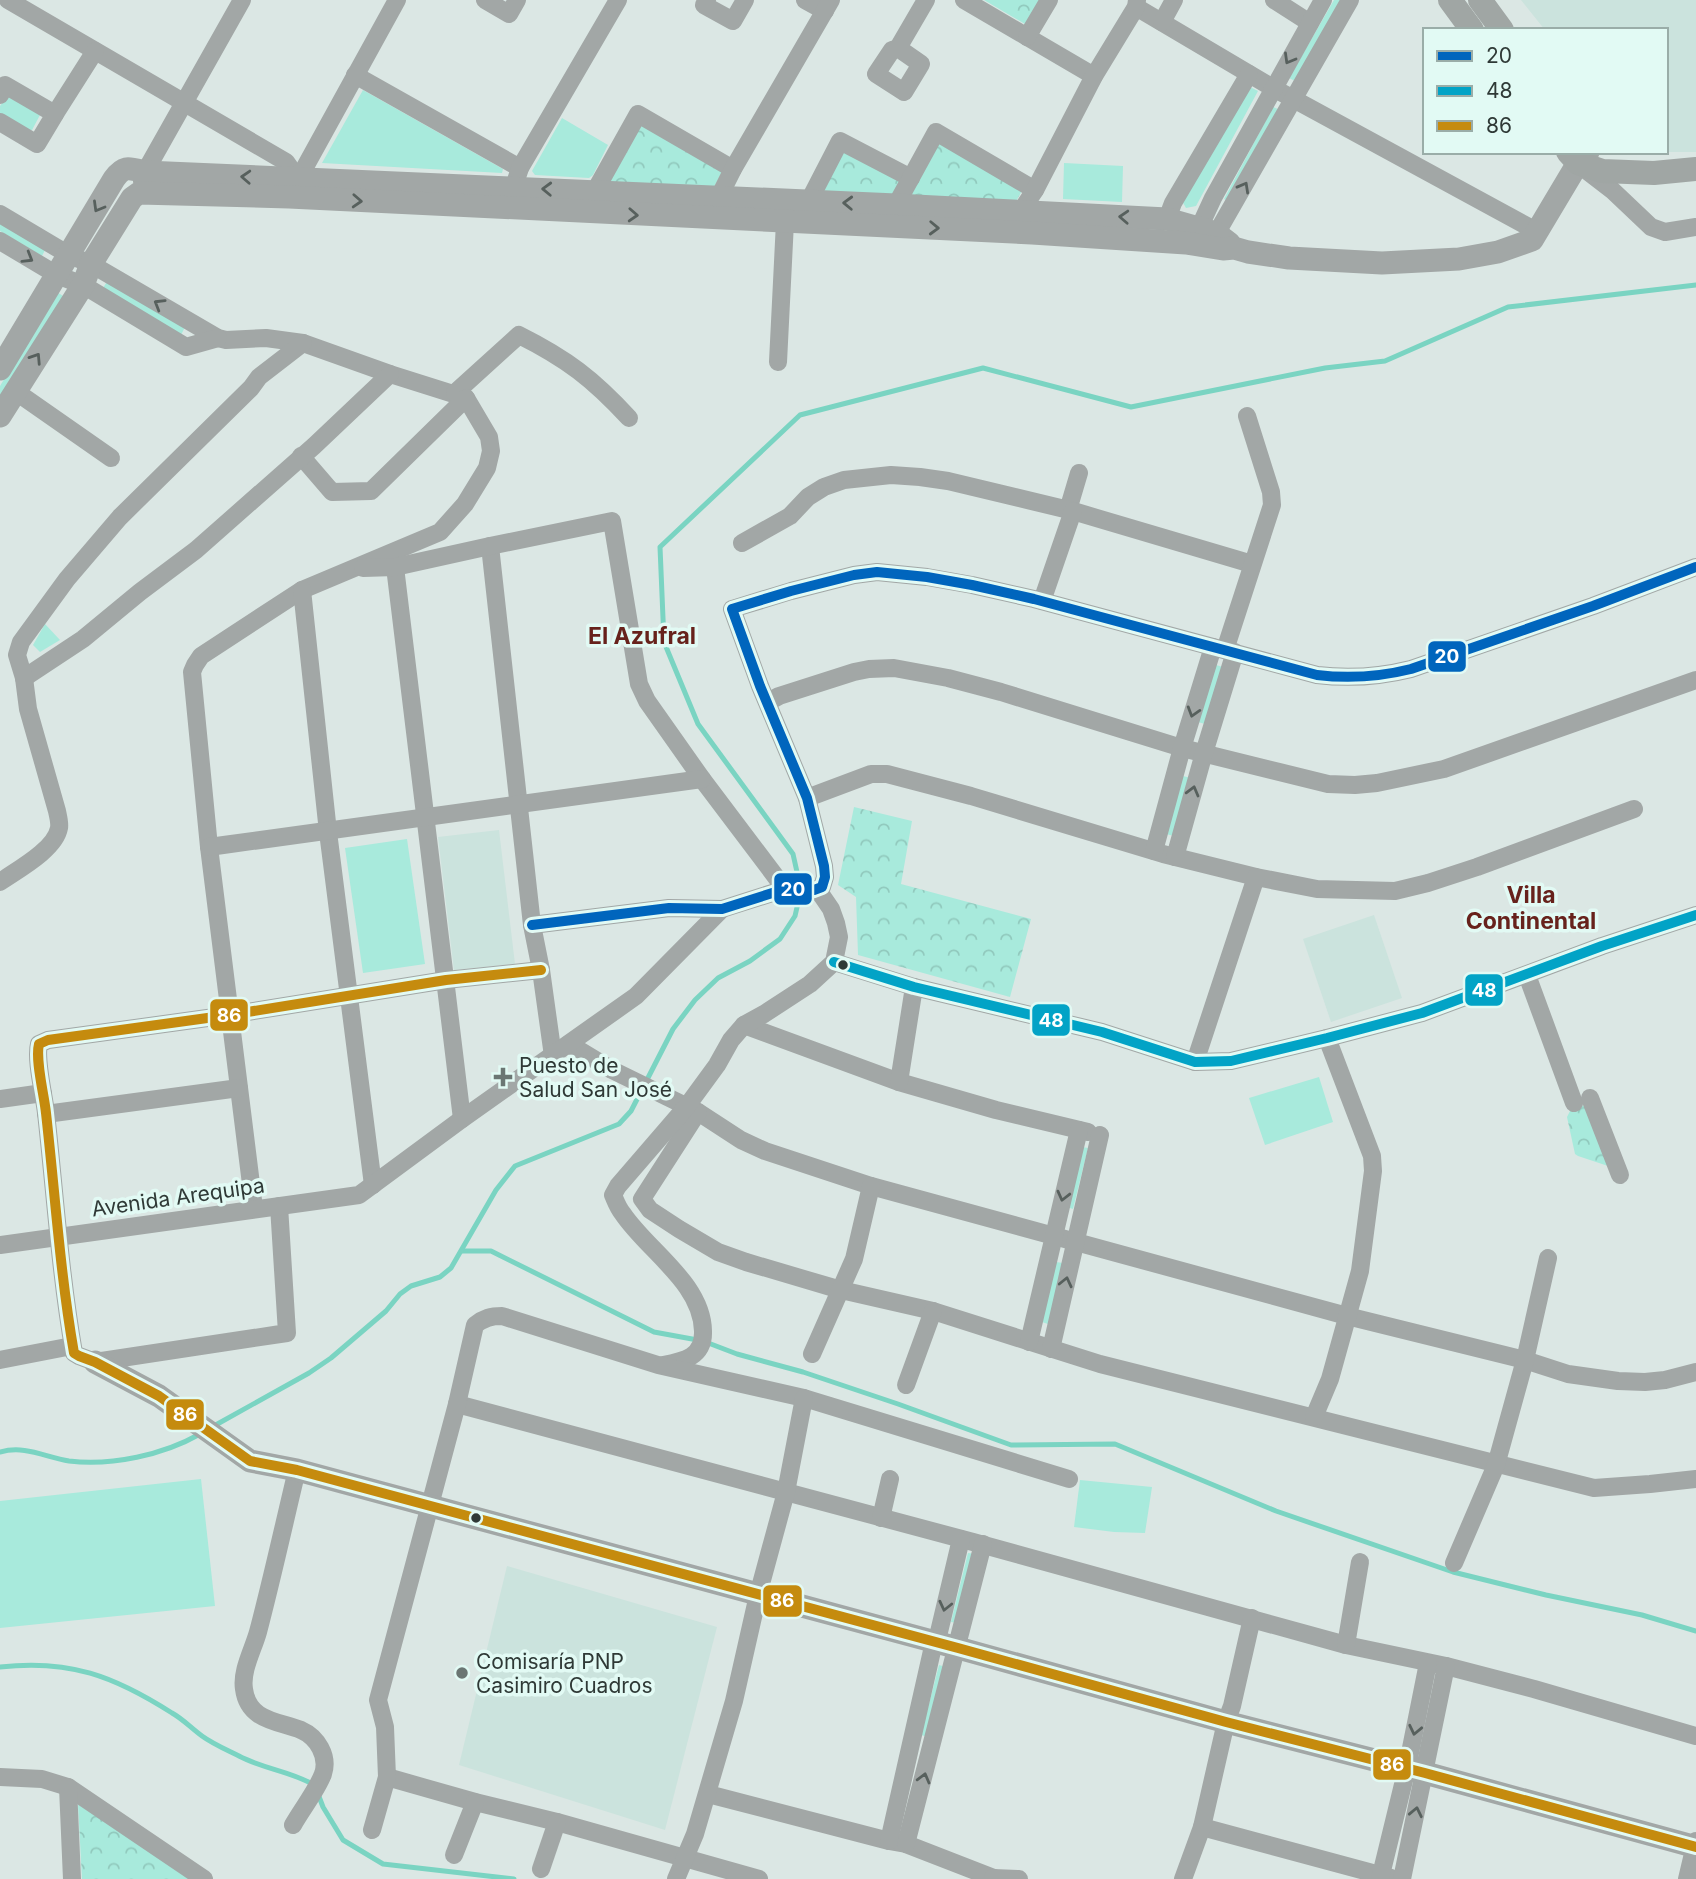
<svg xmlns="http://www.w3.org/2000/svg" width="1696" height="1879" font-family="Inter,sans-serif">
	<defs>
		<pattern id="park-crowns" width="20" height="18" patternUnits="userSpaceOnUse" patternTransform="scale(1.75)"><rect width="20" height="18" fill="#a8eadc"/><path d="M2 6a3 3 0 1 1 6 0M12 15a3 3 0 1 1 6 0" fill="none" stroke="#91c9bd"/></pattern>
	</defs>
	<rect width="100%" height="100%" fill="#dbe7e4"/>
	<!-- built -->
	<g fill="#cbe3dd">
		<polygon points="1521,0 1696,0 1696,152 1666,152 1666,30 1545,30"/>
		<polygon points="499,830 515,964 454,970 438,837"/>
		<polygon points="1374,915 1402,998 1331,1022 1303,939"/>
		<polygon points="507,1566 717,1627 665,1830 459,1765"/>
	</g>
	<!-- grass -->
	<g fill="#a8eadc">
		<polygon points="1334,0 1341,0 1295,81 1289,78"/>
		<polygon points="1248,86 1258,91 1196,206 1186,208 1182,201"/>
		<polygon points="363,90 503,169 502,173 322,163"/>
		<polygon points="8,94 39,112 40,115 32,130 28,130 0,113 0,106"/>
		<polygon points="1273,107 1278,109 1228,201 1224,199"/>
		<polygon points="562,118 608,145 593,175 589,178 535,175 532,171"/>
		<polygon points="1064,163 1123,166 1122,202 1063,199"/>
		<polygon points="0,221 46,248 42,256 0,231"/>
		<polygon points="108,280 185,327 181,335 103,288"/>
		<polygon points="57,292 63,296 0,400 0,386"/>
		<polygon points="45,624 60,640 40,652 33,645"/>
		<polygon points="1216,665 1223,667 1205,724 1198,722"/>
		<polygon points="1183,776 1191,778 1174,836 1166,834"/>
		<polygon points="407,839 425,964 363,973 345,848"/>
		<polygon points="1319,1077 1333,1122 1265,1145 1249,1098"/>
		<polygon points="1082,1147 1088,1148 1073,1209 1067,1207"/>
		<polygon points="1056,1262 1063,1263 1048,1324 1042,1322"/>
		<polygon points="201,1479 215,1606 0,1628 0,1501"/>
		<polygon points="1080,1480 1152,1487 1145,1533 1114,1532 1074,1527"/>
		<polygon points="968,1553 975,1554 958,1623 951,1622"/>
		<polygon points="939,1665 946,1667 928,1737 921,1735"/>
	</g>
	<!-- park -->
	<g fill="url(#park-crowns)">
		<polygon points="984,0 1042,0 1025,24"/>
		<polygon points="638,123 724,168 713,189 611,184 607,178"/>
		<polygon points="937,142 1023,189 1015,203 910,197"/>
		<polygon points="840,148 900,181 895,196 824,195 820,187"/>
		<polygon points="854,807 912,821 901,884 1031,919 1010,997 858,955 856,897 838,885"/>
		<polygon points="1587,1104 1608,1166 1578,1156 1575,1154 1567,1117 1570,1111"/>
		<polygon points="78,1804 190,1879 82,1879"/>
	</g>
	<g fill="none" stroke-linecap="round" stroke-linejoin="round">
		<!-- stream -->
		<g stroke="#7ad4c2" stroke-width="5">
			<polyline points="462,1251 491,1251 654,1332 703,1341 737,1354 803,1372 898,1404 1011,1445 1115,1444 1276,1511 1453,1572 1546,1595 1642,1615 1696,1631"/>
			<polyline points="212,1427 309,1373 331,1358 386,1311 400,1294 411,1286 440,1277 451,1268 496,1190 515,1166 619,1124 631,1111 673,1029 695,1000 718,978 750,961 780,939 795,916 801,890 793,854 698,724 664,642 660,547 800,415 983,368 1131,407 1325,368 1385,361 1508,307 1696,285"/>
			<path d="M0,1452C25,1445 45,1457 69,1461C112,1466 163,1455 200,1434"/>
			<path d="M0,1667C69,1659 114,1676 172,1713C183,1719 191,1728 202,1736C213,1744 227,1750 239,1756C263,1769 291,1771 314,1785"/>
			<polyline points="318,1794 323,1807 343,1840 383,1864 514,1879"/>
		</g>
		<!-- minor -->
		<g stroke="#a2a7a6" stroke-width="18">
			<polyline points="8,0 286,162 298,179"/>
			<polyline points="485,0 509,14 517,0"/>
			<polyline points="707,0 704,5 733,21 745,0"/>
			<polyline points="805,0 825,11"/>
			<polyline points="964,0 1094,76"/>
			<polyline points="1274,0 1310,23"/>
			<polyline points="1136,7 1273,88 1538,232"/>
			<polyline points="1162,22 1174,0"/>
			<polyline points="1027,37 1049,0"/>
			<polyline points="898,48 921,64 904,92 876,74 892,50 898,48 926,0"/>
			<polyline points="355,75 520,168"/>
			<polyline points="0,95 5,85 55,114 37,144 0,122"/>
			<polyline points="55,114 95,51"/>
			<polyline points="1586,170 1612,190 1651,227 1665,232 1696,227"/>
			<polyline points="142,181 145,172 242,0"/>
			<polyline points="294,187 397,0"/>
			<polyline points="595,191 638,114 733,169"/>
			<polyline points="510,199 520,168 618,0"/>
			<polyline points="809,201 840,141 911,178"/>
			<polyline points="896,205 936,132 1035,190"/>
			<polyline points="717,208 719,197 733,169 831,0"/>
			<polyline points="0,214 69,255 91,264 218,338 226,340 266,338 303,343 390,374 466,398 489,437 491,451 487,468 465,504 440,532 302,590 201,656 195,665 192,672 209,847 254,1208"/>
			<polyline points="1167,219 1173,203 1249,74"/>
			<polyline points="1017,222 1021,211 1035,190 1094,76 1136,7 1137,0"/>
			<polyline points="1195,237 1213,198 1323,0"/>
			<polyline points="0,241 57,275 83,285 186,347 218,338"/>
			<polyline points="1211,243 1350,0"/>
			<polyline points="778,362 785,222"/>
			<polyline points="15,391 111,458"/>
			<path d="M455,393L519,335C567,359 593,379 629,418"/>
			<polyline points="301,456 332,492 371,491 466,398"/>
			<polyline points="1068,510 1079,473"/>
			<polyline points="742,543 790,516 808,497 824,487 844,480 891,475 920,477 948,481 1073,511 1252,564"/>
			<polyline points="490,546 532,925 541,970 553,1056"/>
			<polyline points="395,567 462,1119"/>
			<polyline points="363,568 395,567 490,546 612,521 639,684 647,701 702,779 785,889"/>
			<polyline points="302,590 328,832 373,1185"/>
			<polyline points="1042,601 1073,511"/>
			<polyline points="1225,650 1272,505 1271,492 1247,416"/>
			<polyline points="24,678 83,639 140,592 196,550 314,446 390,374"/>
			<polyline points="768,702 779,696 854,672 869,669 894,668 948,678 1001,692 1182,748 1328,784 1355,785 1377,783 1444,769 1696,680"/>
			<polyline points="807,798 871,774 887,774 971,796 1163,854 1256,877 1317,889 1395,891 1428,883 1477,867 1634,809"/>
			<polyline points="209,847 702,779"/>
			<polyline points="1154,851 1182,748 1213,647"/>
			<polyline points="1175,857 1204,753 1235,652"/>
			<path d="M0,882C17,870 55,850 59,828C60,823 58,816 57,811L28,709L24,678L17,655L21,642L67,579L120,517L251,388L259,377L303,343"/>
			<path d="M532,925L669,908L722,909L785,889L814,890L822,887L825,877L824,866L807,798L760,686L732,609L791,591L854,575L877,572L927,577L972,585L1034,599L1317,675C1350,679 1379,677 1411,669L1593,606L1696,567"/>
			<polyline points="834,962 914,987 1102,1032 1195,1062 1231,1061 1327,1038 1422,1013 1602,946 1696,915"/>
			<polyline points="1527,975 1574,1103"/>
			<polyline points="744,1025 899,1082 996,1110 1088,1132"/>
			<polyline points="569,1044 612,1070 698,1112 741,1140 765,1151 871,1186 1347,1316 1525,1360 1568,1374 1618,1381 1645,1382 1665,1380 1696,1372"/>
			<polyline points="1195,1062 1256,877"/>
			<polyline points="899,1082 914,987"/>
			<polyline points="1590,1098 1620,1175"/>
			<polyline points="0,1099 43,1093"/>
			<polyline points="698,1112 642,1199 650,1210 679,1229 718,1252 746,1262 841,1290 933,1311 1100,1364 1594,1488 1650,1484 1696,1479"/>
			<polyline points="46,1114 239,1088"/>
			<path d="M279,1206L287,1333L95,1362L79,1356L74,1353C60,1273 55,1193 46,1113C44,1094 35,1060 39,1044L48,1040L229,1015L446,980L541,970"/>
			<polyline points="0,1245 359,1195 462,1119 636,996 722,909"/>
			<polyline points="1029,1342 1079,1130"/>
			<polyline points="1051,1349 1100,1135"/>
			<polyline points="812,1354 854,1259 871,1186"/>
			<polyline points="0,1360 72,1346"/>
			<path d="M663,1365C684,1361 704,1357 703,1331C702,1283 648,1251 623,1214C618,1208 616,1202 613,1195L618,1186L687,1106L717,1065L731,1040L744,1025L764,1014L810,984L834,962L839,937L836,923L831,909L818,890"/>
			<polyline points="906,1385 933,1311"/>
			<polyline points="457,1404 973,1542 1346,1645 1446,1666 1534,1689 1696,1736"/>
			<polyline points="1314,1417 1330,1379 1360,1271 1373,1171 1372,1156 1327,1038"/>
			<polyline points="881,1518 890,1479"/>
			<polyline points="1454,1563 1496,1465 1525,1360 1548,1258"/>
			<polyline points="1346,1645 1360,1562"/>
			<polyline points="0,1777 42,1779 68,1787 204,1879"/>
			<polyline points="387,1777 475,1802 557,1822 759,1879"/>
			<polyline points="68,1787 72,1879"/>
			<polyline points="708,1794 889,1841 906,1844 996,1879"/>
			<path d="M293,1825C302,1809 317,1790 323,1774C329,1756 317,1737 301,1730C278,1721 248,1721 244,1689C241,1671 253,1650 258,1632C272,1579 284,1524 297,1470"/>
			<polyline points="1202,1827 1391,1878"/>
			<path d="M372,1830L387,1777L385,1727L378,1700L457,1404L475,1325C484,1318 491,1316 502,1316L658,1365L804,1398L1069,1479"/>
			<polyline points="889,1841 934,1642 939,1632 961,1539"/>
			<polyline points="906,1844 983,1544"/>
			<polyline points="454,1855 475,1802"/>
			<polyline points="541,1869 557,1822"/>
			<polyline points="993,1878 1019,1879"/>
			<polyline points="676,1879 695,1834 734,1701 758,1595 786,1492 804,1398"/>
			<polyline points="1183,1879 1202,1827 1226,1722 1232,1706 1252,1618"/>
			<polyline points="1380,1879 1407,1768 1428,1663"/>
			<polyline points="1402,1879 1446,1666"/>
			<polyline points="1687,1879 1696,1841"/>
		</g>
		<!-- tertiary -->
		<g stroke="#a2a7a6" stroke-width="23">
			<path d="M0,369L114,179C124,165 129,168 145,172L896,205L1167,219L1216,233L1229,243"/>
			<polyline points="0,416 83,285 91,264 132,198 139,193 289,197 1032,233 1186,243 1223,249 1234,248 1248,252 1289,258 1382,263 1459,259 1498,252 1532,240 1578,163 1588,152"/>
			<polyline points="95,1362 159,1396 250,1461 297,1470 958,1648 1226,1722 1425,1773 1696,1847"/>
		</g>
		<!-- secondary -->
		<g stroke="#a0a6a4" stroke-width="24">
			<polyline points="1450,0 1472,30"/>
			<polyline points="1480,0 1502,30"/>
			<polyline points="1568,152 1578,163 1602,171 1654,173 1696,169"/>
		</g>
		<!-- bus-1 casing -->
		<g stroke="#e2faf4" stroke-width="16">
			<path id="bus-1" d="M532,925L669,908L722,909L785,889L814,890L822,887L825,877L824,866L807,798L760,686L732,609L791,591L854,575L877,572L927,577L972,585L1034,599L1317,675C1350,679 1379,677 1411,669L1593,606L1696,567"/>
		</g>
		<!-- bus-2 casing -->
		<g stroke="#e2faf4" stroke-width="16">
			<polyline id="bus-2" points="834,962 914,987 1102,1032 1195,1062 1231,1061 1327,1038 1422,1013 1602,946 1696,915"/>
		</g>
		<!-- bus-3 casing -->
		<g stroke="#e2faf4" stroke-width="16">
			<path id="bus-3" d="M541,970L446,980L229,1015L48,1040L39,1044C35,1060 44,1094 46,1113C55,1193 60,1273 74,1353L79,1356L95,1362L159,1396L250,1461L297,1470L958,1648L1226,1722L1425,1773L1696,1847"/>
		</g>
		<!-- bus-1 -->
		<use href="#bus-1" stroke="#0065bd" stroke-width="10"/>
		<!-- bus-2 -->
		<use href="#bus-2" stroke="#02a3c6" stroke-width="10"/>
		<!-- bus-3 -->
		<use href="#bus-3" stroke="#c58b0e" stroke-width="10"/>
	</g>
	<!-- one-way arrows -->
	<defs><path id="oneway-chevron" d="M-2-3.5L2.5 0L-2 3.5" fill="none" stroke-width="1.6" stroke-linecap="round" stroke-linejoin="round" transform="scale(1.75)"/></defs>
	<g stroke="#57605d">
		<use href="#oneway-chevron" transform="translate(1289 59) rotate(120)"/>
		<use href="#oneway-chevron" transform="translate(246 177) rotate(-177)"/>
		<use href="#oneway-chevron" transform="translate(1244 187) rotate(-61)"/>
		<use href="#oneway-chevron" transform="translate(547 189) rotate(-178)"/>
		<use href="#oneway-chevron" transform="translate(357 201) rotate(3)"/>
		<use href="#oneway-chevron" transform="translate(848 203) rotate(-178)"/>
		<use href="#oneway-chevron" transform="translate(98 207) rotate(120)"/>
		<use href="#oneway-chevron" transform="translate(633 215) rotate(3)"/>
		<use href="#oneway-chevron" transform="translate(1124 217) rotate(-177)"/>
		<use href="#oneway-chevron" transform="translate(934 228) rotate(2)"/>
		<use href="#oneway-chevron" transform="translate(28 258) rotate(31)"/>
		<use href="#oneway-chevron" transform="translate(159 304) rotate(-149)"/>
		<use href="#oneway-chevron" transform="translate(36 358) rotate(-57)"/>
		<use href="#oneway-chevron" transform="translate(1193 712) rotate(107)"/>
		<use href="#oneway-chevron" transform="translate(1193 791) rotate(-75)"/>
		<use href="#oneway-chevron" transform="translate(1063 1196) rotate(104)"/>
		<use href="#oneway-chevron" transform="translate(1066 1282) rotate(-77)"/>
		<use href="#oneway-chevron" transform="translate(945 1606) rotate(103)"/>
		<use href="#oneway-chevron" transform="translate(1415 1730) rotate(102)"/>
		<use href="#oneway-chevron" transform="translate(924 1778) rotate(-75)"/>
		<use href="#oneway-chevron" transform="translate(1416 1812) rotate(-78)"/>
	</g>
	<!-- markers -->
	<g fill="#2f3936" stroke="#e2faf4" stroke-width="2.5">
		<circle cx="843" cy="965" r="6"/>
		<circle cx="476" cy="1518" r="6"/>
	</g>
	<g fill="#6b7673" stroke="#e2faf4" stroke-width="2.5">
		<path d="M499.5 1066.5h7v7h7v7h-7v7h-7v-7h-7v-7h7z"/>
		<circle cx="462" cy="1673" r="7"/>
	</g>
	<g text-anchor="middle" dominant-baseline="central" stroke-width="7" stroke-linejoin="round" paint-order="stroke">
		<!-- poi labels -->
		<g font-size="21" fill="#2f3936" stroke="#e2faf4" text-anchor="start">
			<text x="519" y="1065">Puesto de<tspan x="519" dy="24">Salud San José</tspan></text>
			<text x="476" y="1661">Comisaría PNP<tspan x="476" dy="24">Casimiro Cuadros</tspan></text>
		</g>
		<!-- street labels -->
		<g font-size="21" fill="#2f3936" stroke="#e2faf4">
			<text transform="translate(178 1197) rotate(-8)">Avenida Arequipa</text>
		</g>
		<!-- neighbourhood labels -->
		<g font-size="23" font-weight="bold" fill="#67221c" stroke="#e2faf4">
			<text x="642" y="636">El Azufral</text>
			<text x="1531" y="895">Villa<tspan x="1531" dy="26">Continental</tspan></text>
		</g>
	</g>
	<g stroke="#e2faf4" stroke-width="2.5">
		<rect x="1427" y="640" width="40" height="33" rx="7" fill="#0065bd"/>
		<rect x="773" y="872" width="40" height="34" rx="7" fill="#0065bd"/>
		<rect x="1464" y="973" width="40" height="34" rx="7" fill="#02a3c6"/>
		<rect x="209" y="998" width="40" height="34" rx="7" fill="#c58b0e"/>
		<rect x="1031" y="1003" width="40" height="34" rx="7" fill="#02a3c6"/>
		<rect x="165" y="1398" width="40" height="33" rx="7" fill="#c58b0e"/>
		<rect x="762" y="1584" width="41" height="34" rx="7" fill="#c58b0e"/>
		<rect x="1372" y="1748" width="40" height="33" rx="7" fill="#c58b0e"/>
	</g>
	<g font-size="19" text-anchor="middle" font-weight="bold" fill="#fff">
		<text x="1447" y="663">20</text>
		<text x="793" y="896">20</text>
		<text x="1484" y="997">48</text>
		<text x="229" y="1022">86</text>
		<text x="1051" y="1027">48</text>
		<text x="185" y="1421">86</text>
		<text x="782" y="1607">86</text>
		<text x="1392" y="1771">86</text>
	</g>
	<!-- legend -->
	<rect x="1423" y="28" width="245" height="126" fill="#e2faf4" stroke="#9aada8" stroke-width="2"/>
	<rect x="1437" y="51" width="35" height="10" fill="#0065bd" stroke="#9aada8" stroke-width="2"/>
	<text x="1486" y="63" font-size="21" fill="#2f3936">20</text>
	<rect x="1437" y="86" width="35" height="10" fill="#02a3c6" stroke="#9aada8" stroke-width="2"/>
	<text x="1486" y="98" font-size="21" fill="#2f3936">48</text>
	<rect x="1437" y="121" width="35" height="10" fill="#c58b0e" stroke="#9aada8" stroke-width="2"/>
	<text x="1486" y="133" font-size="21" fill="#2f3936">86</text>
</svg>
